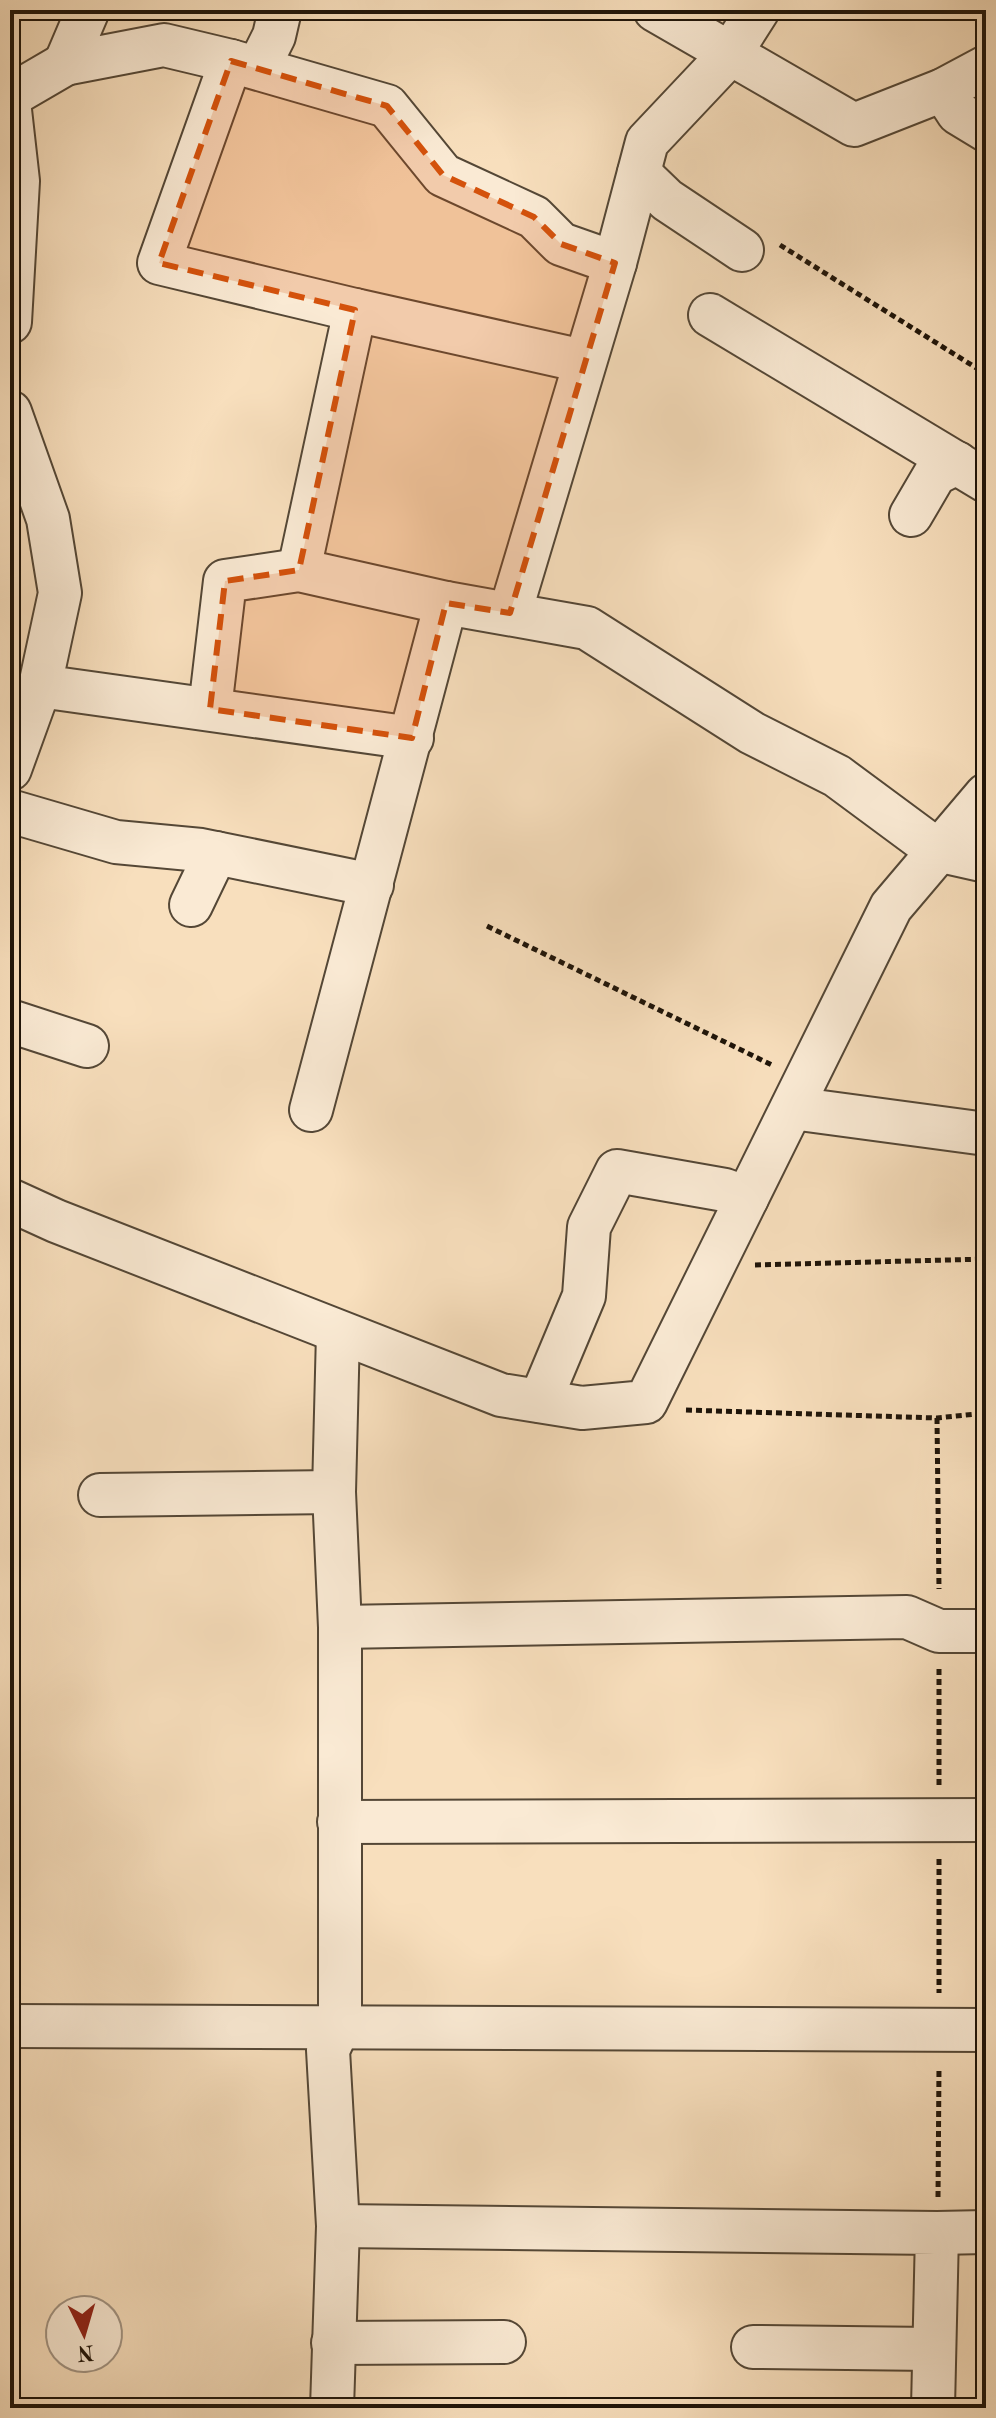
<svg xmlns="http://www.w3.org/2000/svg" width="996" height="2418" font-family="'Old Standard TT',serif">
	<rect width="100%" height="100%" fill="#f8dfbd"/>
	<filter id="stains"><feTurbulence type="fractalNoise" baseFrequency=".0025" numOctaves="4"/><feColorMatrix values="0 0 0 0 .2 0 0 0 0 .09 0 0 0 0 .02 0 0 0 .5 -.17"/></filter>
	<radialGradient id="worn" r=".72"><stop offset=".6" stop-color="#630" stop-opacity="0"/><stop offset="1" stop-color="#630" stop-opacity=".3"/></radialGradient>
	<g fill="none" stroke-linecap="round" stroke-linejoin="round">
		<!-- street casing -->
		<g stroke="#544736" stroke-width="46">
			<g id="street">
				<polyline points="88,10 65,64 164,45 231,61"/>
				<polyline points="655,10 854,125 943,90 986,67"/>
				<polyline points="258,68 274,36 280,10"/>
				<polyline points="943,90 958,113 986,130"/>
				<polyline points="10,96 65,64"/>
				<polyline points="10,110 18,181 10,322"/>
				<polyline points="639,173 667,200 742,250"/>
				<polyline points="615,263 647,142 730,54 758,10"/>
				<polyline points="355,310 583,361"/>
				<polyline points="710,315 986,481"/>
				<polyline points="10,412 48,519 60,593 40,686 412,738"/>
				<polyline points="911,515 935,474 957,463"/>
				<polyline points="299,570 355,310 159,263 231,61 387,106 443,175 534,217 561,244 615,263 510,613"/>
				<polyline points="210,709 225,581 299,570 446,603 587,628 752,733 837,776 937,850 986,861"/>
				<polyline points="10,769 40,686"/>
				<polyline points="10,811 116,842 201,850 372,885"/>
				<polyline points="191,905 216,853"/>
				<polyline points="10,1021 87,1046"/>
				<polyline points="792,1108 986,1134"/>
				<polyline points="311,1110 446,603"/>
				<polyline points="10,1200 56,1221 501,1395 582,1408 646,1402 891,907 986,795"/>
				<polyline points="540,1401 584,1296 589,1227 617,1171 725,1190 747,1198"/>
				<polyline points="100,1495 334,1492"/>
				<polyline points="340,1627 907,1617 939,1631 986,1631"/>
				<polyline points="339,1822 986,1820"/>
				<polyline points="10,2026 986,2030"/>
				<polyline points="338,2226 937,2233 933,2408"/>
				<polyline points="937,2233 986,2232"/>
				<polyline points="333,2343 504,2342"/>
				<polyline points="753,2347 932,2349"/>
				<polyline points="332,2408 338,2226 328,2050 340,2024 340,1627 334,1492 338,1333"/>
			</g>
		</g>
		<!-- path -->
		<g stroke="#1e1409" stroke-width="5" stroke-dasharray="6 4" stroke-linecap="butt">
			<polyline points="780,245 986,374"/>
			<polyline points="487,926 772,1065"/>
			<polyline points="755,1265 986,1259"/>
			<polyline points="686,1410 937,1418 986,1413"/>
			<polyline points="937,1418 939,1589"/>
			<polyline points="939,1785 939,1667"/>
			<polyline points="939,1859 939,1993"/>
			<polyline points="938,2197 939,2067"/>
		</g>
		<!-- street -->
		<use href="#street" stroke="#faead4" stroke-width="42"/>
	</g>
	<!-- marked area -->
	<path fill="#d4520c" fill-opacity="0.2" stroke="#d4520c" stroke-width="6" stroke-dasharray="16 10" stroke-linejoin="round" d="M231,61L387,106L443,175L534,217L561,244L615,263L510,613L446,603L412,738L210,709L225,581L299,570L355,310L159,263Z"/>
	<!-- margin -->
	<rect width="996" height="2418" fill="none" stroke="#f8dfbd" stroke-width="40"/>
	<rect x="12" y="12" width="972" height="2394" fill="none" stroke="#1e1409" stroke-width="4"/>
	<rect x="20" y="20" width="956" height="2378" fill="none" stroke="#1e1409" stroke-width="2"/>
	<!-- north arrow -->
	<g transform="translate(84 2334) rotate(175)"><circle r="38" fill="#faead4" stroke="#a29483" stroke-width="2"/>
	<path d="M0-6L14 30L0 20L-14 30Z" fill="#8f2418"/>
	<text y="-12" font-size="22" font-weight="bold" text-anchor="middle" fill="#1e1409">N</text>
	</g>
	<rect width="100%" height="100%" filter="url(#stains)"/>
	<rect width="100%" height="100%" fill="url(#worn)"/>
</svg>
